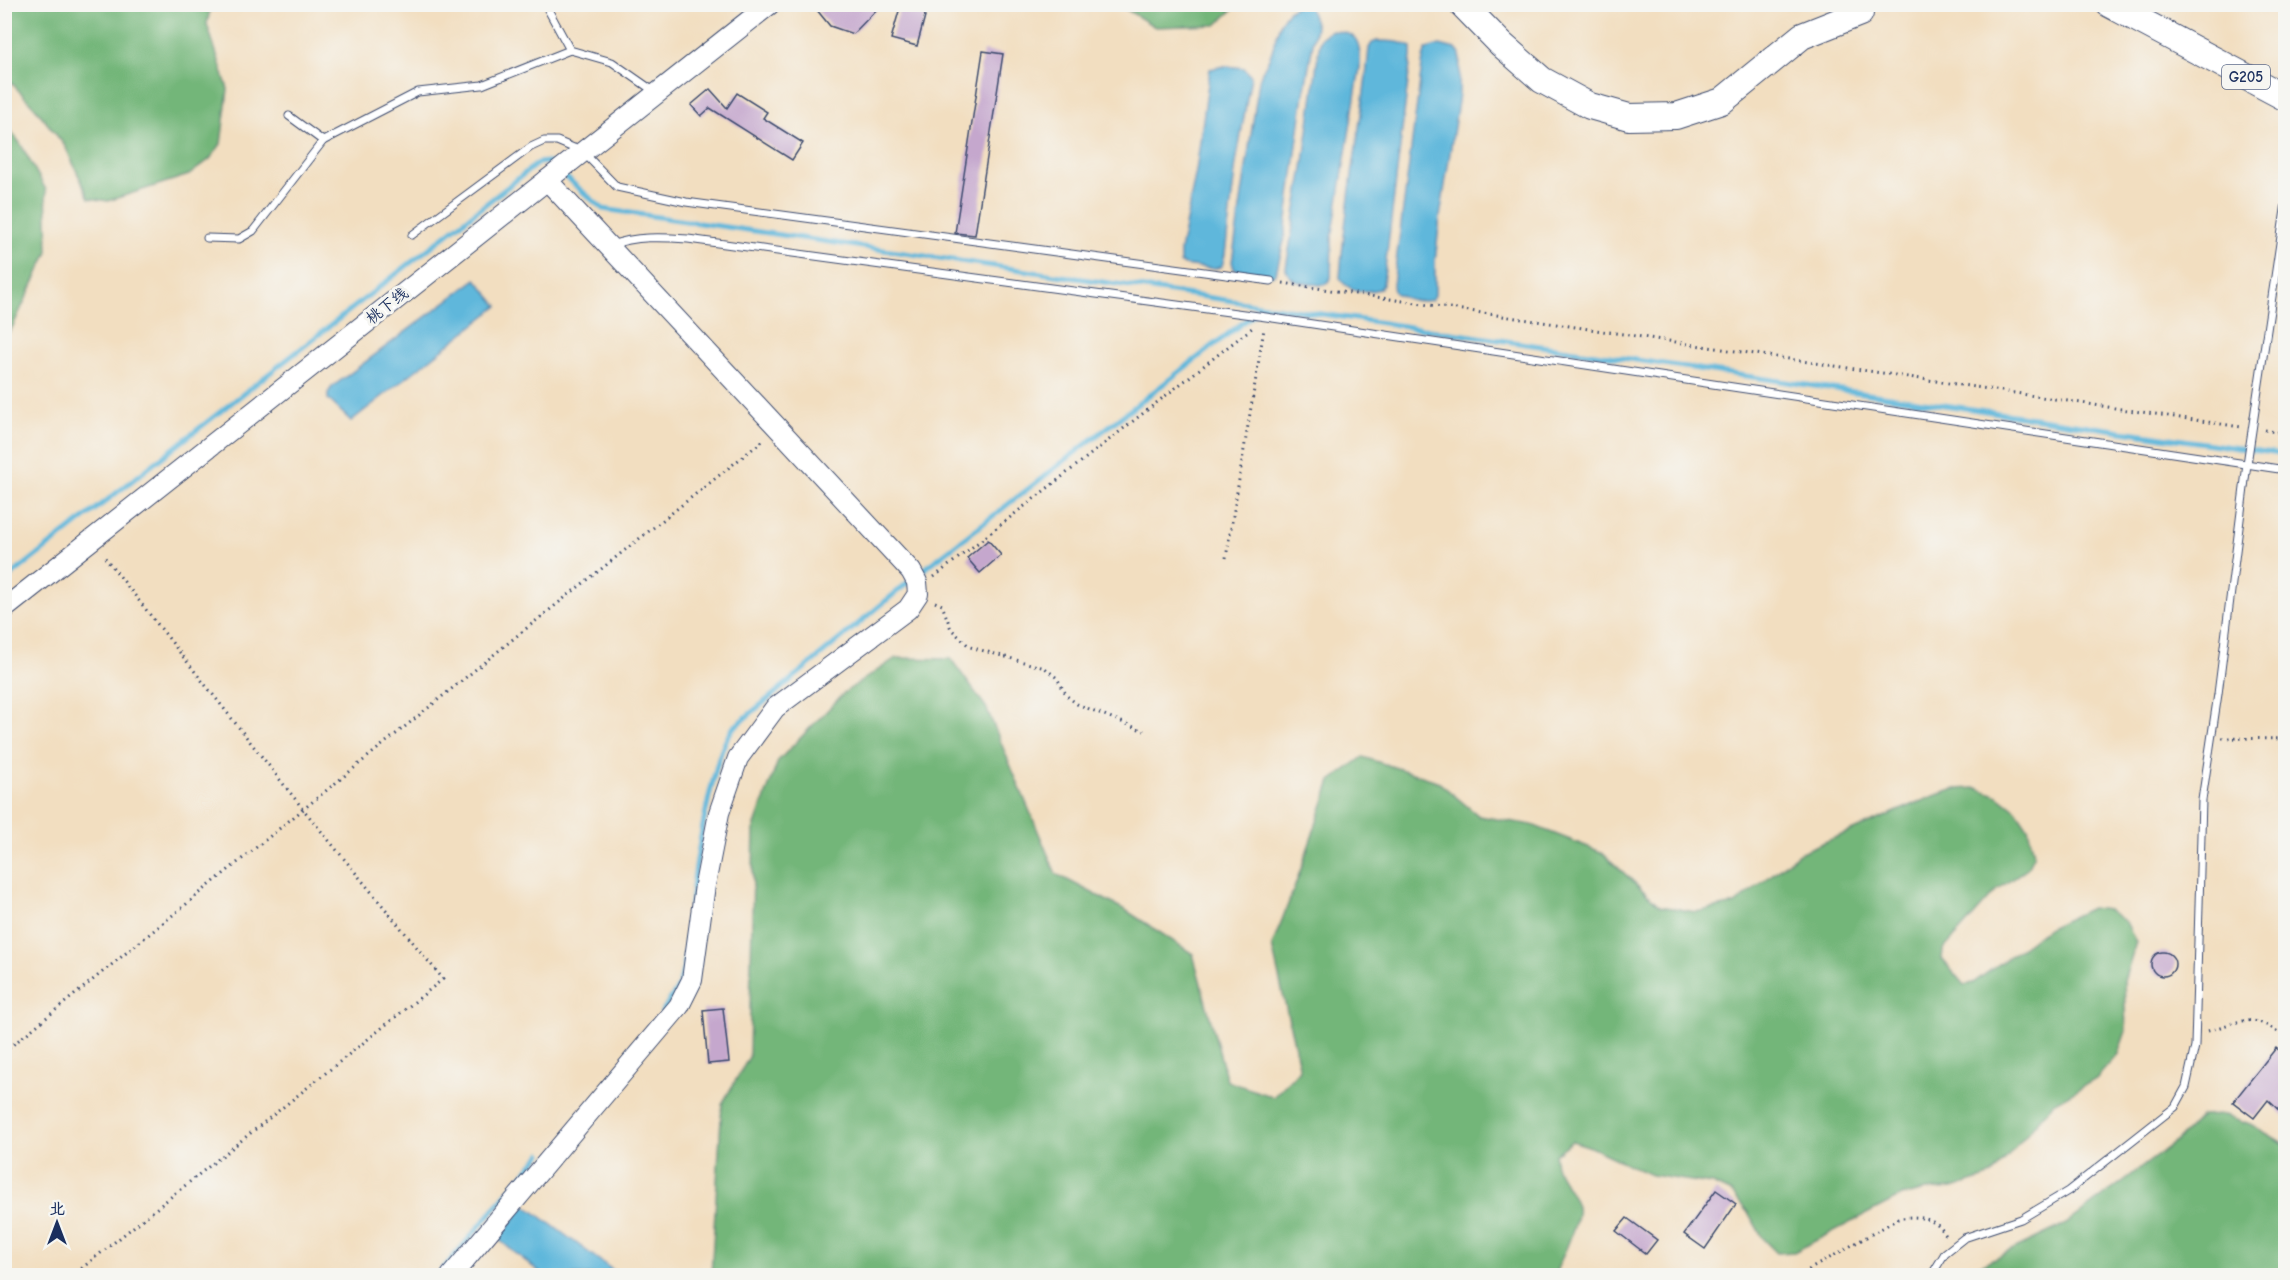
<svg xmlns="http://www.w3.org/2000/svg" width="2290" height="1280" font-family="'Comic Neue','LXGW WenKai TC',sans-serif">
	<rect width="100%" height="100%" fill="#f6f6f2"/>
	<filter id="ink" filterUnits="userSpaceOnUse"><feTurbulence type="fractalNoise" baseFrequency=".0167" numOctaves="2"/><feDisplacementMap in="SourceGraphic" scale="12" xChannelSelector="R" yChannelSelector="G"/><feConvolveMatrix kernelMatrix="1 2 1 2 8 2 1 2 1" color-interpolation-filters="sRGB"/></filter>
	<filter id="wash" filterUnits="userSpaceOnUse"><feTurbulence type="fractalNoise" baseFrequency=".008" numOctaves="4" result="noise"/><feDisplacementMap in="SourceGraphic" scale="24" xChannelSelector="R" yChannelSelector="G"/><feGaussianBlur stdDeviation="1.35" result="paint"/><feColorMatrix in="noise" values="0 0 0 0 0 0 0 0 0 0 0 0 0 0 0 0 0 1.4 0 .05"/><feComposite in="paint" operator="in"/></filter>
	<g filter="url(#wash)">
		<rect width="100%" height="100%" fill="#f2dec0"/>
		<!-- forest -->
		<g fill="#73b679" stroke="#47726c" stroke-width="1.5">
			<polygon points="5,4 220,5 210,10 207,24 228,89 221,144 210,159 189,175 108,201 89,198 65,146 36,109 5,76"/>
			<polygon points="1124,5 1124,4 1238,5 1216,25 1155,27 1124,8"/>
			<polygon points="5,123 20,143 46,190 48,252 11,330 5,335"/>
			<path d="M896,658L951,659L986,707L1056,874L1127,911L1193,954L1227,1081L1273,1097L1300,1070L1272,946L1295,886L1331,781L1363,757L1437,781L1479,816L1532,825L1601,852L1660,906L1696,912L1735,904L1799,853L1931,797L1955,789L1977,788L1998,796L2016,810L2028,828L2034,854L2027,868L1996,891L1943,950L1942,959L1964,985L1973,983L2047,929L2091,908L2108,910L2126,922L2136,942L2124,981L2126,1031L2118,1054L2096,1079L2053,1103L1992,1175L1953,1188L1926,1190L1901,1196L1794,1252L1777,1253L1764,1240L1749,1214L1732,1193L1712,1184L1651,1175L1588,1146L1572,1141L1555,1155C1553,1175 1573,1188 1577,1207C1580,1220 1563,1256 1557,1269L1560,1275H711L722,1104L749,1057L754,828L778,761L845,692Z"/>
			<polygon points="2225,1115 2250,1124 2285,1144 2285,1275 1959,1275 2066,1224 2178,1140 2201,1116"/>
		</g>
		<!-- water -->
		<g fill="#5eb7db" stroke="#3c739c" stroke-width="1.5">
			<path d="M1298,5L1309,6L1316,26L1303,100L1284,241L1276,273L1271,276L1241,273L1234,269L1232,262L1259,81C1261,71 1267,64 1271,54C1278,35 1277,15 1298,5Z"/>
			<path d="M1330,31C1358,31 1361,42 1360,67L1332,238L1331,278L1326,284L1322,285C1307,283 1289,285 1286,268L1304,162L1319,48L1321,38Z"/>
			<path d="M1377,41C1389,41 1401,41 1411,47V57L1383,285L1380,289C1366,293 1347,292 1340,278C1345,201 1362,125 1369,48L1372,43Z"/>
			<path d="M1440,45L1455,49L1460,53L1459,95L1440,217L1435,262V295L1432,300C1420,303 1403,299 1394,292L1393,285L1423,58L1426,49Z"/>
			<polygon points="1225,66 1244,68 1251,76 1236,163 1225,254 1222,266 1215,269 1184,265 1180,262 1180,251 1196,171 1210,69"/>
			<polygon points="476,279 498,306 351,421 328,399 328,393 332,387"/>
			<polygon points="525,1205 619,1275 543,1275 498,1239"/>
		</g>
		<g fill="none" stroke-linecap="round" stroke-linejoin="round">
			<!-- stream -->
			<g stroke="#5eb7db" stroke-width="5">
				<polyline points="562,174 603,209 624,212 2286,455"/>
				<polyline points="918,574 1263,307"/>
				<polyline points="4,581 538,163 547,162 555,169"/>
				<path d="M662,1012L679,986L684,966C690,909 696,853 709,797C715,773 719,749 733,728L911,580"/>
				<polyline points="437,1276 541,1154"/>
			</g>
		</g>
		<g id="blocks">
			<!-- building -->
			<g fill="#c5a7cd">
				<polygon points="812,4 882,4 853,34 830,26"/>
				<polygon points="901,4 922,4 925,16 917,46 891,39"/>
				<polygon points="983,51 1003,54 975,235 955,233"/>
				<polygon points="710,89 727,108 737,93 767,112 763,118 803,143 792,160 710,108 701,116 691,105"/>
				<polygon points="988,540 1001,555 980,573 967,558"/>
				<circle cx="2163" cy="964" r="12"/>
				<polygon points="723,1008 729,1062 708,1064 703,1010"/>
				<polygon points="2276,1048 2286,1055 2286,1117 2268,1100 2254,1118 2233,1102"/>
				<polygon points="1716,1190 1736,1204 1705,1249 1684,1234"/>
				<polygon points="1627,1218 1657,1240 1646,1254 1616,1231"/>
			</g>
		</g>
	</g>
	<g filter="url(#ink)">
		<use href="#blocks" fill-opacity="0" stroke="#3b496d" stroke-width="1.5"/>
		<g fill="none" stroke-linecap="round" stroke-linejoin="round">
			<!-- lane casing -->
			<g stroke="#3b496d" stroke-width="9">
				<g id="lane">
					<polyline points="545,4 570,50"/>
					<polyline points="289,116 323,141 418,92 482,85 570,50 612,62 655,92"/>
					<polyline points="412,235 531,147 544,141 557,141 583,152 617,187 686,202 1271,281"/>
					<polyline points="207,238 239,239 253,231 323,141"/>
					<path d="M611,245C636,236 661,237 688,239L1266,317L2286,470"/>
					<polyline points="1931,1276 1945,1253 1964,1238 2021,1219 2068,1191 2175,1107 2186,1087 2195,1046 2202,800 2218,694 2247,464 2286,203"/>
				</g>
			</g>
			<!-- secondary casing -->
			<g stroke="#3b496d" stroke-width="22">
				<g id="secondary">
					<polyline points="4,609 770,4"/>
					<polyline points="451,1276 679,1006 692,980 705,885 719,813 738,758 775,708 908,609 918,594 917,582 911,571 547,180"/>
				</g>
			</g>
			<!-- highway casing -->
			<g stroke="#3b496d" stroke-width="28">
				<g id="highway">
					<polyline points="1462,4 1501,44 1542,80 1590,106 1629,117 1676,116 1722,101 1802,36 1860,13"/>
					<polyline points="2109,4 2286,98"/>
				</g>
			</g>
			<!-- path -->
			<g stroke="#3b496d" stroke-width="3" stroke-dasharray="1.5 4.5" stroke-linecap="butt">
				<polyline points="1283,283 2241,427"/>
				<polyline points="2265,430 2286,434"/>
				<polyline points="1226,558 1264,329"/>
				<polyline points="934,577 1252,328"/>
				<polyline points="935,602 942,605 951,629 970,647 1045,668 1057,678 1067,696 1077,704 1144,731"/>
				<polyline points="2222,738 2286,739"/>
				<path d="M2208,1031C2243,1020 2253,1012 2286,1038"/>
				<polyline points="4,1052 518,635 765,439"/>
				<polyline points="72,1276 443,979 303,809 103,555"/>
				<path d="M1798,1276L1898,1219C1917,1214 1938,1218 1947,1238"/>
			</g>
			<!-- lane -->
			<use href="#lane" stroke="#fff" stroke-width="7"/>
			<!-- secondary -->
			<use href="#secondary" stroke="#fff" stroke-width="20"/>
			<!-- highway -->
			<use href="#highway" stroke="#fff" stroke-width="26"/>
		</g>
	</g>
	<g text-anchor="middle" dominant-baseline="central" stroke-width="6" stroke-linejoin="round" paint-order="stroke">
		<!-- shield labels -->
		<rect fill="#f6f6f2" stroke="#5d6b8a" stroke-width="1.5" x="2222" y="65" width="48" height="24" rx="4.5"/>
		<g font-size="15" font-weight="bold" fill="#1b2f5e">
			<text x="2246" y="77">G205</text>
		</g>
		<!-- street labels -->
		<g font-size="16" fill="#1b2f5e" stroke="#f6f6f2">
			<text transform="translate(387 306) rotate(-38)">桃下线</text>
		</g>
	</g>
	<!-- margin -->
	<rect width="2290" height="1280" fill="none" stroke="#f6f6f2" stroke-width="24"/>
	<!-- north arrow -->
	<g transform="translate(57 1223)" stroke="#f6f6f2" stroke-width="4.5" paint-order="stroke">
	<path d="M0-4.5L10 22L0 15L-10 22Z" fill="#1b2f5e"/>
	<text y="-9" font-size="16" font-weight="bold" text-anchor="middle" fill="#1b2f5e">北</text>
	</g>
</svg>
